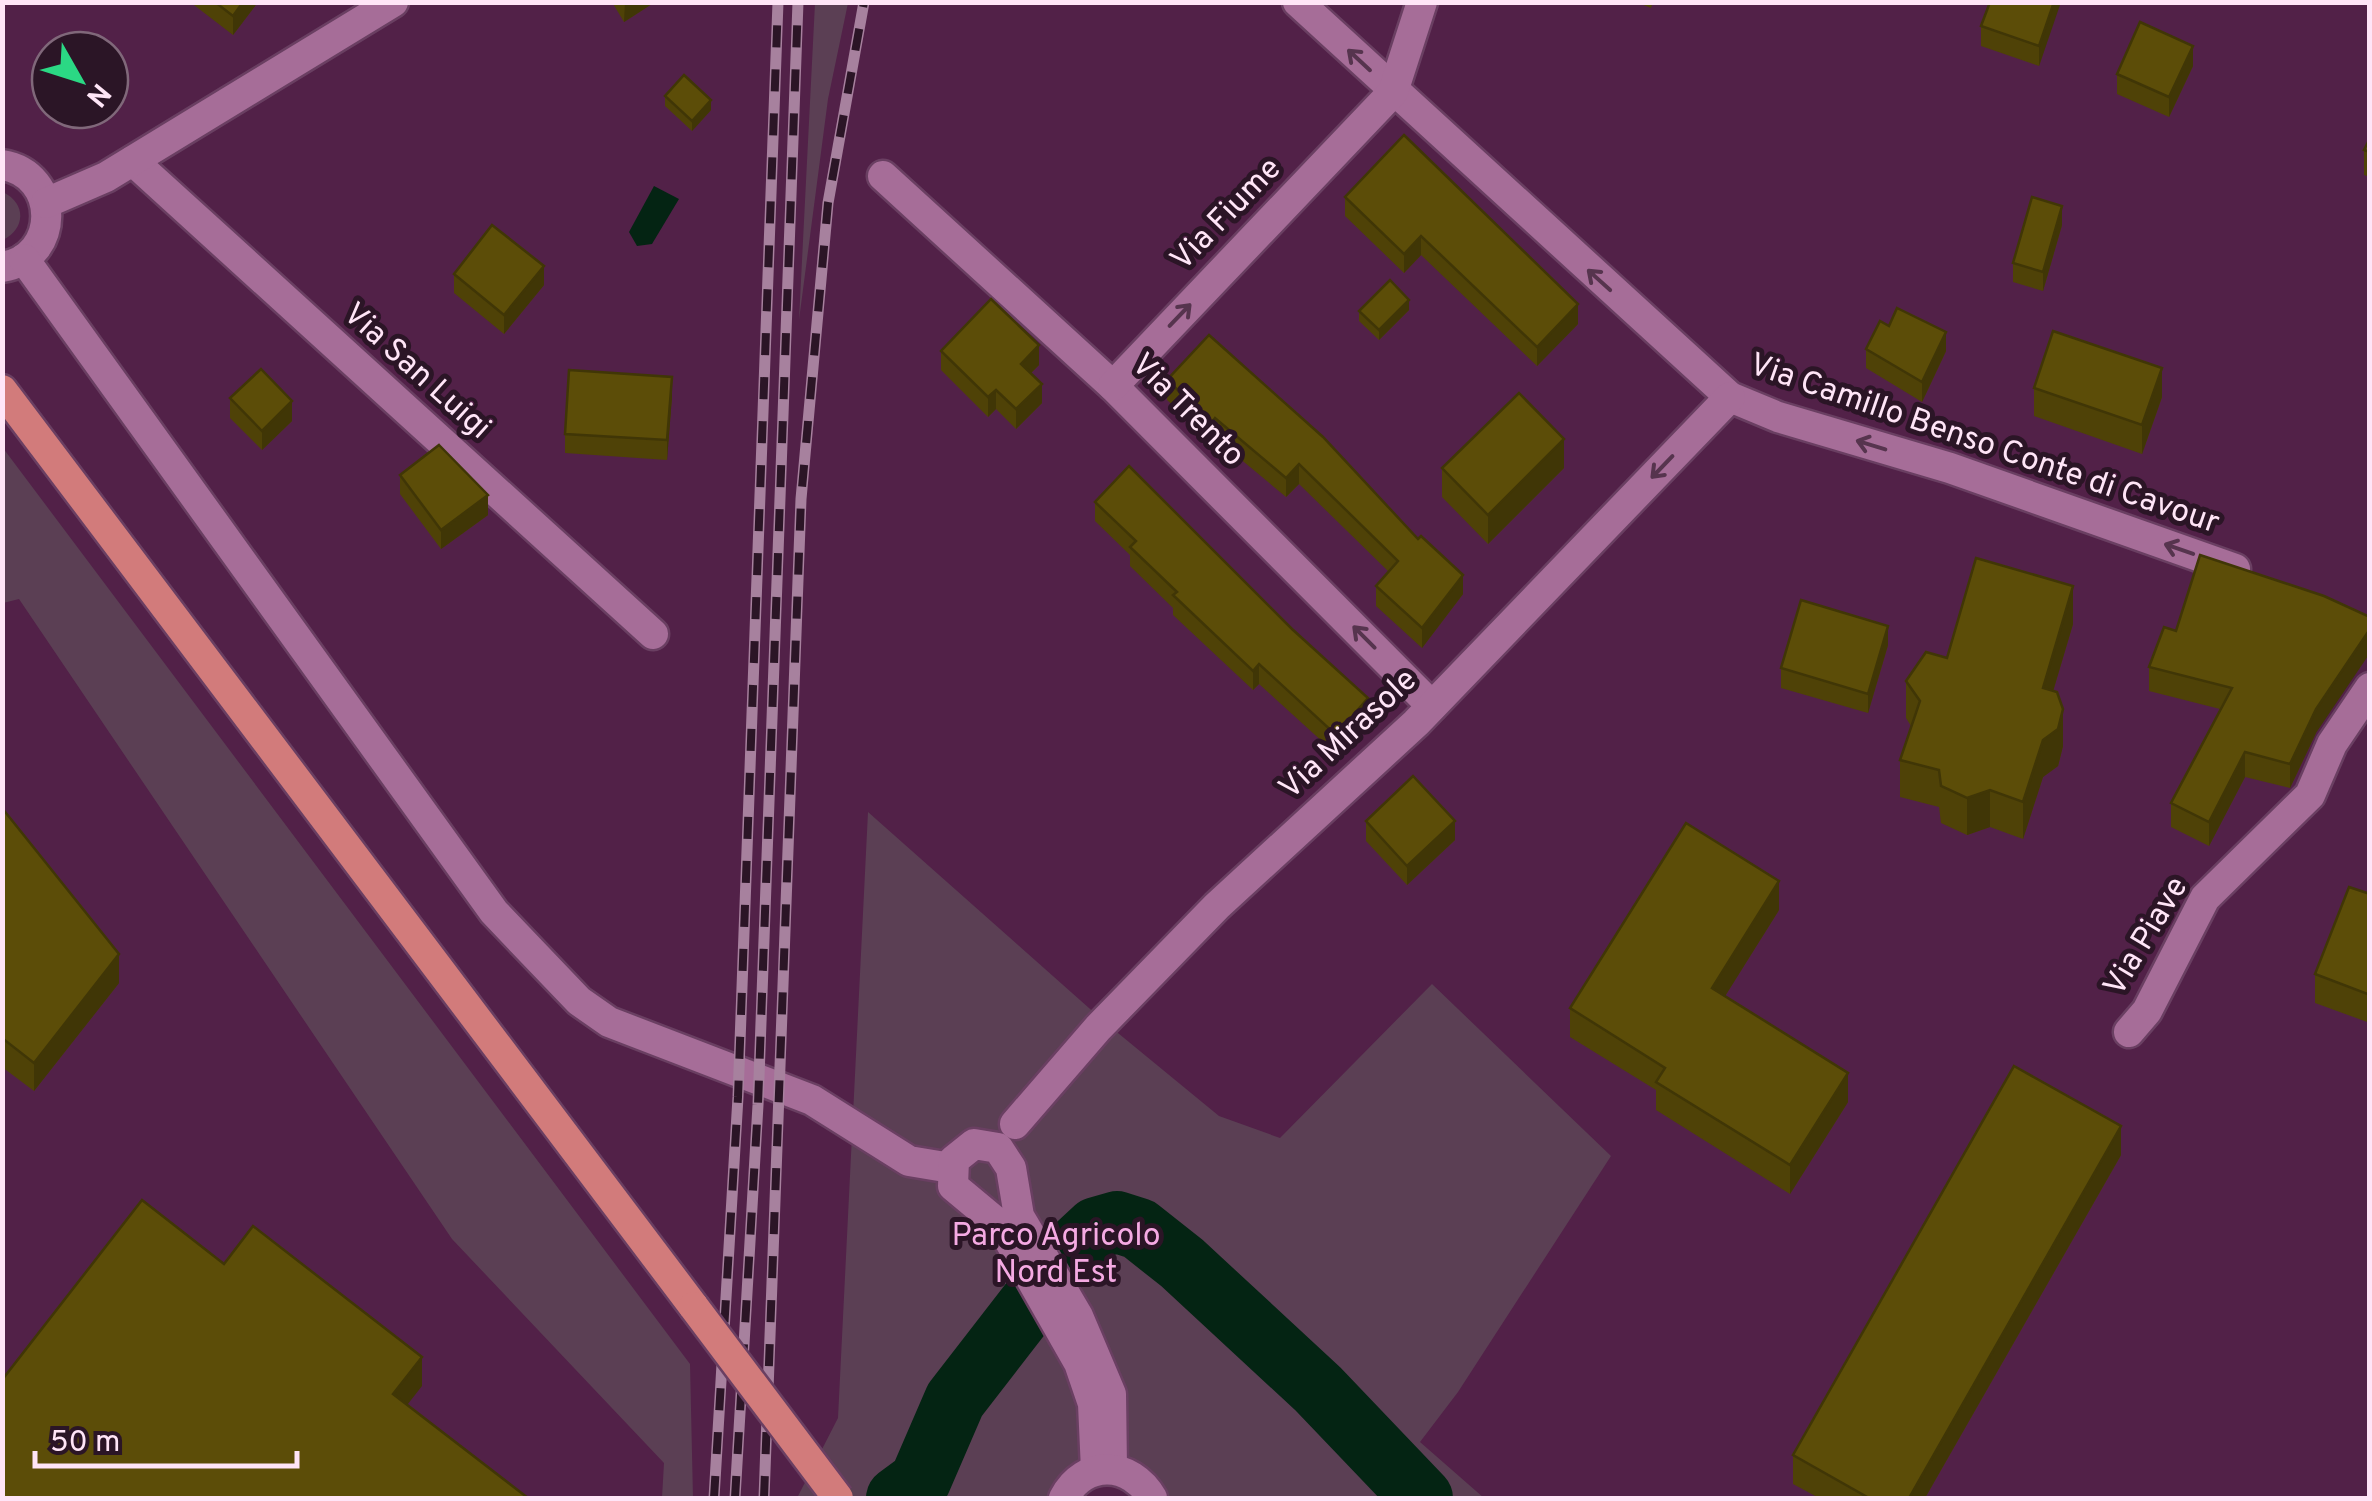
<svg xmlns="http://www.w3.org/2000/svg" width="2372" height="1501" font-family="Overpass,sans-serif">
	<rect width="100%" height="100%" fill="#522148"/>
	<!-- green -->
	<g fill="#5b3f54">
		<polygon points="815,3 848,3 828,99 799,320"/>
		<path d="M3,192C27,204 25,229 3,240Z"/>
		<polygon points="3,448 690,1364 693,1498 662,1498 664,1463 452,1239 19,599 3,603"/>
		<polygon points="868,812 1107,1024 1219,1116 1280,1138 1432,984 1611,1156 1458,1392 1420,1442 1484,1498 1150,1498 1131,1468 1050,1498 797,1498 838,1418"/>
	</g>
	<!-- water -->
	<polygon fill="#042413" points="654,186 679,199 652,244 637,246 629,232"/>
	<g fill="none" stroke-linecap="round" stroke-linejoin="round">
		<!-- river -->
		<polyline stroke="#042413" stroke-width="62" points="897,1498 920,1481 955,1400 1068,1254 1096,1228 1117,1222 1139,1229 1182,1263 1318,1389 1422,1498"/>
		<!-- minor casing -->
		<g stroke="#6a3f62" stroke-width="35">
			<g id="minor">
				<polyline points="1298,2 1730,397 1778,417 1950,468 2235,569"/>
				<polyline points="133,161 653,634"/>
				<path d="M2,165C61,174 61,258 2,267"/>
				<polyline points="883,176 1113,386 1432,706"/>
				<polyline points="46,203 106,177 393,2"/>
				<polyline points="24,259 494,912 579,1001 609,1022 812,1100 909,1161 951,1168"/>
				<polyline points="1113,386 1393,92 1422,2"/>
				<polyline points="2129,1032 2147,1011 2205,898 2310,795 2332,744 2370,688"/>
				<polyline points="1015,1124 1098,1028 1217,906 1416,723 1730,397"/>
				<polyline points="1096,1470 1093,1404 1079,1363 1001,1226 953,1186 954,1160 974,1144 998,1148 1011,1168 1019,1216 1078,1316 1111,1394 1112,1468"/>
				<path d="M1064,1498C1084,1459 1131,1461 1152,1498"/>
			</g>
		</g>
		<!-- major casing -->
		<g stroke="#6a3f62" stroke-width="35">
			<polyline id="major" points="2,390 694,1307"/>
		</g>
		<!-- minor -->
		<use href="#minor" stroke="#a66d98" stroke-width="30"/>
		<!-- major -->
		<use href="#major" stroke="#d27b7b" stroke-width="30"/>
		<!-- rail casing -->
		<g stroke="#a7819e" stroke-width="11">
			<g id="rail">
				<polyline points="714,1498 738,1097 778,2"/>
				<polyline points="735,1498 758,1105 798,2"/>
				<polyline points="764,1498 801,499 828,203 864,2"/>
			</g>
		</g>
		<!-- rail -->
		<use href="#rail" stroke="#2b1526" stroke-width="8" stroke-dasharray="22" stroke-linecap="butt"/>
		<!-- major-bridge casing -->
		<g stroke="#6a3f62" stroke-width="35" stroke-linecap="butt">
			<polyline id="major-bridge" points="694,1307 838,1498"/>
		</g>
		<!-- major-bridge -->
		<use href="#major-bridge" stroke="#d27b7b" stroke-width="30"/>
	</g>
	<!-- wall -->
	<g fill="#4f4207">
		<polygon points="190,2 258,2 233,35"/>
		<polygon points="612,2 655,2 624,22"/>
		<polygon points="1636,2 1653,2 1651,8"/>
		<polygon points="2060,2 2039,66 1981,46 1981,26"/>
		<polygon points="2193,66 2169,117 2117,94 2117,74"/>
		<polygon points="665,96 711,110 692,131 665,106"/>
		<polygon points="1404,135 1578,324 1537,366 1421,255 1404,273 1345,216 1345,197"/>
		<polygon points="2370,138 2370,177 2364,175 2364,150"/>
		<polygon points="2062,225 2043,291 2013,282 2013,263"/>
		<polygon points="454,274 544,285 504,334 454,293"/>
		<polygon points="1409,310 1379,340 1359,321 1359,311"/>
		<polygon points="1889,326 1946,351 1922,402 1866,368 1866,349"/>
		<polygon points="1209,335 1463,594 1422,648 1376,606 1376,586 1389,572 1299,484 1286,497 1215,438 1212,441 1167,400 1167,380"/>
		<polygon points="941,351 1039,365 1031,373 1042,403 1016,429 996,409 988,417 941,370"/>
		<polygon points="2034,388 2162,397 2142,454 2034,416"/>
		<polygon points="672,396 667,460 565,453 565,434"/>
		<polygon points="230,398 292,421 262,450 230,418"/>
		<polygon points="1442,468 1564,468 1488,544 1442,497"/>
		<polygon points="400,475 488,515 441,549 400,494"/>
		<polygon points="1095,502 1368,717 1336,754 1259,684 1253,690 1173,615 1173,608 1130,566 1130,555 1095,521"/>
		<polygon points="2073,624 2053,691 2063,746 2058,766 2043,777 2023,839 1990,827 1967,835 1941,823 1939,807 1900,797 1900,760 1911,726 1906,718 1906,681 1947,658"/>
		<polygon points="2164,627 2316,733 2290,788 2245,777 2209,846 2171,827 2171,803 2220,709 2149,691 2149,667"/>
		<polygon points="1888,645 1868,713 1781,688 1781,668"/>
		<polygon points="2,808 119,983 34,1091 2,1067"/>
		<polygon points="1366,821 1455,840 1407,885 1366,841"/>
		<polygon points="2370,894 2370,1023 2315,1003 2315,974"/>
		<polygon points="1779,910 1725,996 1848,1102 1790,1194 1656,1110 1656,1090 1570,1037 1570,1008"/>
		<polygon points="2121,1155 1925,1498 1819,1498 1793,1484 1793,1455"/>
	</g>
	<!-- shaded-wall -->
	<g fill="#403606">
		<polygon points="243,2 258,2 233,35 233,16"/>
		<polygon points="625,2 655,2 624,22"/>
		<polygon points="2054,2 2060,2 2060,5 2039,66 2039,46"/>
		<polygon points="2193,46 2193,66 2169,117 2169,97"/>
		<polygon points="711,100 711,110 692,131 692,121"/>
		<polygon points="2062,206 2062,225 2043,291 2043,272"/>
		<polygon points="1421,236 1421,255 1404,273 1404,254"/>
		<polygon points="544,266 544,285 504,334 504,315"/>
		<polygon points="1409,300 1409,310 1379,340 1379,330"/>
		<polygon points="1578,304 1578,324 1537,366 1537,347"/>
		<polygon points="1946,332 1946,351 1922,402 1922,382"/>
		<polygon points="1039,345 1039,365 1021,383 1021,364"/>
		<polygon points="2162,368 2162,397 2142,454 2142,425"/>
		<polygon points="672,377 672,396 667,460 667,440"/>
		<polygon points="1042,384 1042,403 1016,429 1016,409"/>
		<polygon points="996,390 996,409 988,417 988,397"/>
		<polygon points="292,401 292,421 262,450 262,431"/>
		<polygon points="1215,418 1215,438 1212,441 1212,422"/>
		<polygon points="1564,439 1564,468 1488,544 1488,515"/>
		<polygon points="1299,464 1299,484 1286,497 1286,478"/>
		<polygon points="488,495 488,515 441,549 441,530"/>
		<polygon points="1463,575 1463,594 1422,648 1422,628"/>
		<polygon points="2073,586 2073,624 2043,725 2043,688"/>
		<polygon points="1888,626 1888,645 1868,713 1868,694"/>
		<polygon points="2370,629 2370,653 2316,733 2290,788 2290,764 2316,709"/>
		<polygon points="1259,664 1259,684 1253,690 1253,671"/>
		<polygon points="1368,698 1368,717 1336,754 1336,735"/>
		<polygon points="2063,709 2063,746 2058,766 2043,777 2023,839 2023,802 2043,740"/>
		<polygon points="2245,752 2245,777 2209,846 2209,822"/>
		<polygon points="1990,790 1990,827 1967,835 1967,798"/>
		<polygon points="1455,821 1455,840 1407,885 1407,866"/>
		<polygon points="1779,881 1779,910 1712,1017 1712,988"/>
		<polygon points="119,954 119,983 34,1091 34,1063"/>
		<polygon points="1848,1073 1848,1102 1790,1194 1790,1165"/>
		<polygon points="2121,1126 2121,1155 1925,1498 1909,1498"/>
		<polygon points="422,1357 422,1386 393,1423 393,1394"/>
	</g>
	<!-- building -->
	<g fill="#5c4d08" stroke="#403606" stroke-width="2.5">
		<polygon points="215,2 243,2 233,16"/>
		<polygon points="1990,2 2054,2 2039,46 1981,26"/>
		<polygon points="2140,22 2193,46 2169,97 2117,74"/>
		<polygon points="684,75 711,100 692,121 665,96"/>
		<polygon points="1404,135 1578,304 1537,347 1421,236 1404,254 1345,197"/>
		<polygon points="2370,138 2370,152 2364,150"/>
		<polygon points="2032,197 2062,206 2043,272 2013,263"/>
		<polygon points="492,225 544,266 504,315 454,274"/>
		<polygon points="1390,280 1409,300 1379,330 1359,311"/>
		<polygon points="991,299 1039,345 1021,364 1042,384 1016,409 996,390 988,397 941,351"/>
		<polygon points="1897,308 1946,332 1922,382 1866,349 1880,321 1889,326"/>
		<polygon points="2053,331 2162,368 2142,425 2034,388"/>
		<polygon points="1209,335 1323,437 1418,539 1421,536 1463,575 1422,628 1376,586 1398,561 1299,464 1286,478 1215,418 1212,422 1167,380"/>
		<polygon points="261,369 292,401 262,431 230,398"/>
		<polygon points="569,370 672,377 667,440 565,434"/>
		<polygon points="1519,393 1564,439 1488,515 1442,468"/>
		<polygon points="439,445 488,495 441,530 400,475"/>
		<polygon points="1129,466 1292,629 1368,698 1336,735 1259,664 1253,671 1173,595 1177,592 1130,547 1136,541 1095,502"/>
		<polygon points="2200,555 2324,596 2370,617 2370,629 2316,709 2290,764 2245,752 2209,822 2171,803 2232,688 2149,667 2164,627 2176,631"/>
		<polygon points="1976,558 2073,586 2043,688 2057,692 2063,709 2058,729 2043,740 2023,802 1990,790 1967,798 1941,786 1939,770 1900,760 1920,701 1906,681 1926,652 1947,658"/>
		<polygon points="1801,600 1888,626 1868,694 1781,668"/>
		<polygon points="1413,776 1455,821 1407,866 1366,821"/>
		<polygon points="2,808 119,954 34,1063 2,1038"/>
		<polygon points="1686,823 1779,881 1712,988 1848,1073 1790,1165 1656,1082 1665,1068 1570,1008"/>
		<polygon points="2349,887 2370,894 2370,995 2315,974"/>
		<polygon points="2014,1066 2121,1126 1909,1498 1869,1498 1793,1455"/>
		<polygon points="142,1200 224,1264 253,1226 422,1357 393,1394 528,1498 2,1498 2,1380"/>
	</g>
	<!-- one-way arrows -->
	<defs><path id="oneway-shaft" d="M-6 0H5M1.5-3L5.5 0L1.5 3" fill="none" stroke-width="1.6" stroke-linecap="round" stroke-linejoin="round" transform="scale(2.5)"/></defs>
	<g stroke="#56344e">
		<use href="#oneway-shaft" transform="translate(1359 60) rotate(-137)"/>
		<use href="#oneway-shaft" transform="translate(1599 280) rotate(-138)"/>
		<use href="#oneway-shaft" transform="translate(1180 315) rotate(-46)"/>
		<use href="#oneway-shaft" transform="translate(1871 445) rotate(-163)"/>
		<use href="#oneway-shaft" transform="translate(1662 467) rotate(134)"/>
		<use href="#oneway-shaft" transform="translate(2179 549) rotate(-161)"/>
		<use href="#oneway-shaft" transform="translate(1364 637) rotate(-135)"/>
	</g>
	<g text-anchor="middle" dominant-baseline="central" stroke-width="10" stroke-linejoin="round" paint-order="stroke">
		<!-- street labels -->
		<g font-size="32" fill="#ffe5f7" stroke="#2b1526">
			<text transform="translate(1227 215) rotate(-46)">Via Fiume</text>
			<text transform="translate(416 372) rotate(42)">Via San Luigi</text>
			<text transform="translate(1187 411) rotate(45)">Via Trento</text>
			<text transform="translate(1984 445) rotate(19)">Via Camillo Benso Conte di Cavour</text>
			<text transform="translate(1349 735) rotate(-43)">Via Mirasole</text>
			<text transform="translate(2147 937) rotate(-59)">Via Piave</text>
		</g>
		<!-- park labels -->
		<g font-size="32" fill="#f5aae3" stroke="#2b1526">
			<text x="1056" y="1237">Parco Agricolo<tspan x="1056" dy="37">Nord Est</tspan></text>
		</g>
	</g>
	<!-- border -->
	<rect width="2372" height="1501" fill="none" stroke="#ffe5f7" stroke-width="10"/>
	<!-- north arrow -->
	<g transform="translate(80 80) rotate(129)"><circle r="48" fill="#2b1526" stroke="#80687a" stroke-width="2.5"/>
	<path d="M0-8L18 38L0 25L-18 38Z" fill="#2bd884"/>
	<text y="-15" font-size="28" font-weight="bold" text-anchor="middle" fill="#ffe5f7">N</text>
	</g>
	<!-- scale -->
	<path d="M35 1451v15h262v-15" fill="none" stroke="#ffe5f7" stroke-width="5"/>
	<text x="50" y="1451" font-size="30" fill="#ffe5f7" stroke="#2b1526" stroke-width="8" paint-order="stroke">50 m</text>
</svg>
